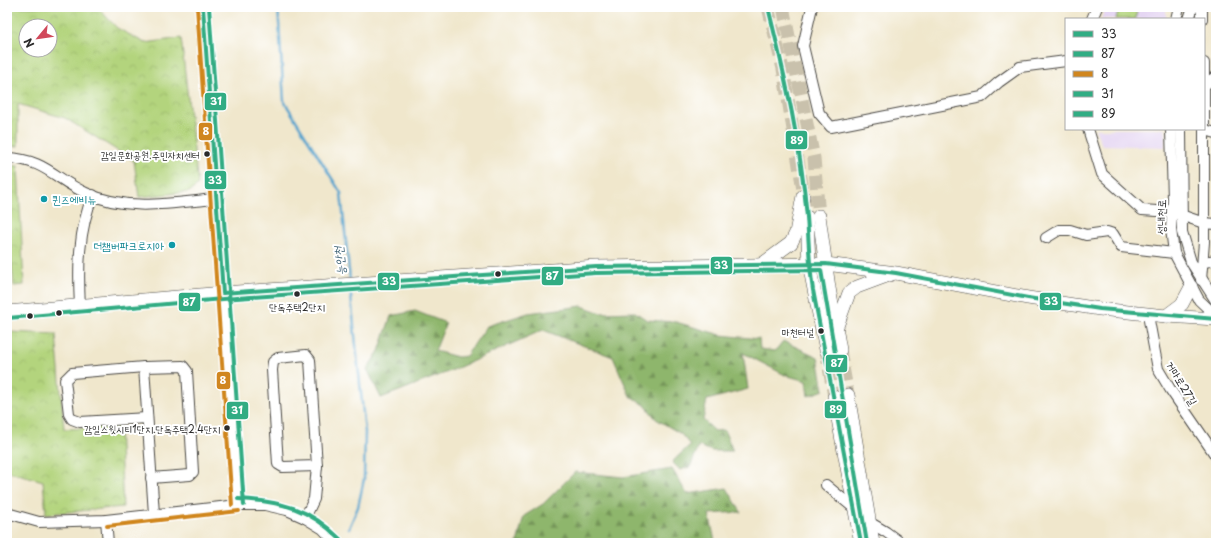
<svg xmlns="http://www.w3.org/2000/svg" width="1223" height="550" font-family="'Playpen Sans','Poor Story',sans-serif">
	<defs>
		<pattern id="forest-firs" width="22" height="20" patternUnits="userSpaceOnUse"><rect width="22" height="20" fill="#8eb66c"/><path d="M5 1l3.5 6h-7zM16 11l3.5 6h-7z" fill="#749459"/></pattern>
		<pattern id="park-crowns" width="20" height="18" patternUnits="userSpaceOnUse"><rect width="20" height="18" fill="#b3d47d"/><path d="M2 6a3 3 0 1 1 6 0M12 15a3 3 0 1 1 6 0" fill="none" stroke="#9ab66c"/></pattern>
	</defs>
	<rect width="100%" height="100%" fill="#fff"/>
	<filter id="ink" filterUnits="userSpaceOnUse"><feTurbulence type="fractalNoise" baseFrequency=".025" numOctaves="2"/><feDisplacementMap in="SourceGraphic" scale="8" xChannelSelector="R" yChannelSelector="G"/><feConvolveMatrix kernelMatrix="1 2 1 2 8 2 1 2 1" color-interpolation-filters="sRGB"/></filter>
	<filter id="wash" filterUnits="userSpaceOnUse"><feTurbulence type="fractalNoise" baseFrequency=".012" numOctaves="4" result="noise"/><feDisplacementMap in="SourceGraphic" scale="16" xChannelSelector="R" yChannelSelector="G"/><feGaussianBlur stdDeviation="0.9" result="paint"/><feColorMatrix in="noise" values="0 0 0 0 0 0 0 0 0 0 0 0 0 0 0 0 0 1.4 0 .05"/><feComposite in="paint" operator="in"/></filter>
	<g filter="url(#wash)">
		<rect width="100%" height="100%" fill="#f0e7cc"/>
		<!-- built -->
		<g fill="#e3d3f2">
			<polygon points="1106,7 1166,7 1166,19 1101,19"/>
			<polygon points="1095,129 1165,129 1165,147 1102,145"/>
		</g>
		<!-- forest -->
		<g fill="url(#forest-firs)" stroke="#5c704c">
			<polygon points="582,306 601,313 635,312 647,320 676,322 721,335 759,339 760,349 775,351 783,341 818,357 824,390 808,396 806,381 785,375 743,353 748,389 707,400 703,420 715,431 724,430 733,451 712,451 699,446 690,467 680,470 672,462 690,445 681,434 656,419 645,405 630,396 613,357 543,330 453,370 381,398 367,369 379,351 391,316 415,311 446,323 435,351 458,357 466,356 487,326 528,313"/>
			<polygon points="672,469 687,494 727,488 741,512 709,514 715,541 720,543 517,543 524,516 543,504 575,472 623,477"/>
		</g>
		<!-- park -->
		<g fill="url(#park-crowns)" stroke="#6f8054" fill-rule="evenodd">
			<path d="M7,7H97L117,28L145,43L181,38L198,185L189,192L139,197L134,161L65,118L18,104V146L7,147ZM26,26H50V50H26Z"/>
			<polygon points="7,165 18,166 24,285 14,286 7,218"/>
			<polygon points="7,332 56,334 64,429 119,427 123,507 46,514 43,481 7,471"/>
		</g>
		<!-- garden -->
		<polygon fill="#b3d47d" stroke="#6f8054" points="1119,7 1137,7 1136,19 1116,19"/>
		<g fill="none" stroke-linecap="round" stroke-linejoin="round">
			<!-- stream -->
			<g stroke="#53a3cd" stroke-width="2.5">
				<polyline points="278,7 284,101 341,193 350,280"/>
				<polyline points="349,528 358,507 364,479 365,432 350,287"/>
			</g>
		</g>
	</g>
	<g filter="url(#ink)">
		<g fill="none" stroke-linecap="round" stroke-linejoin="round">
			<!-- major-tunnel -->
			<g stroke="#c9c1ac" stroke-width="13" stroke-dasharray="13 6" stroke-linecap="butt">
				<polyline points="768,7 783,69 806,208"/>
				<polyline points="783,7 814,158 819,216"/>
				<polyline points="826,350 834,397"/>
				<polyline points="840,350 848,395"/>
			</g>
			<!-- minor casing -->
			<g stroke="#494743" stroke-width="12">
				<g id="minor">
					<polyline points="812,7 803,46 819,113 831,127 982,97 999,82 1020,67 1066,61"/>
					<polyline points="1202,7 1202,19"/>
					<polyline points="1092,19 1097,7"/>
					<polyline points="1176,19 1179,7"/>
					<polyline points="1189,19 1193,7"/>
					<polyline points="1205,85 1216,76"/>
					<polyline points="1088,129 1102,174 1142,210 1172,212 1204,223 1216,224"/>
					<polyline points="1171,129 1173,199 1171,229 1174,253 1199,300 1216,316"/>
					<polyline points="1181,129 1182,232 1191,262 1216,301"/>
					<polyline points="1205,130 1216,133"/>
					<path d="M7,158C45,159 56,180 86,193C129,212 171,203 215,199"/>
					<polyline points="1046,238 1059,230 1070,230 1086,235 1107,232 1113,234 1121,247 1174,253"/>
					<polyline points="1204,262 1216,260"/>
					<polyline points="1201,280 1204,242 1204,63"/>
					<path d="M80,307C78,269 78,231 93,195"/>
					<polyline points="1148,315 1158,369 1170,389 1216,456"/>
					<polygon points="306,355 310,360 317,466 283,467 278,464 272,370 273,362 278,358"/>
					<polyline points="144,367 154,514"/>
					<polyline points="147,418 80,422 72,419 69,414 65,380 72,373 144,367 183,366 187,371 193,472 190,475 151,478"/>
					<polyline points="826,485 855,509"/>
					<polyline points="7,513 39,522 106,520 238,505 265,505 287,510 305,518 323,529 336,543"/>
					<polyline points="305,518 314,499 317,466"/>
					<polyline points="106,520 108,543"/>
					<polyline points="869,522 886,532 901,543"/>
				</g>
			</g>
			<!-- major casing -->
			<g stroke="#494743" stroke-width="14">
				<g id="major">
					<polyline points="203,7 238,505"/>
					<polyline points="819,216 829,288 840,350"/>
					<polyline points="807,217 809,264 826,350"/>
					<polyline points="761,265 791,243 796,233 803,196"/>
					<polyline points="7,312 223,293 596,267 826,264 896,273 1028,298 1100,309 1166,316 1216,319"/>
					<polyline points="1166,316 1182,304 1191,287"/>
					<polyline points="837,326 849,293 857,287 892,274"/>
					<polyline points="848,395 873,543"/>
					<polyline points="834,397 861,543"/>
				</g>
			</g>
			<!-- minor -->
			<use href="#minor" stroke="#fff" stroke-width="10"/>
			<!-- major -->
			<use href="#major" stroke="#fff" stroke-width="13"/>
			<!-- bus-1 casing -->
			<g stroke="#fff" stroke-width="7">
				<g id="bus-1">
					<polyline points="203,7 223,293"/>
					<polyline points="223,293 596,267 826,264 896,273 1028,298 1100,309 1216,319"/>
				</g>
			</g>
			<!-- bus-2 casing -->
			<g stroke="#fff" stroke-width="7">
				<polyline id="bus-2" points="8,318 223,299 596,273 821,270 867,543"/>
			</g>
			<!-- bus-3 casing -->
			<g stroke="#fff" stroke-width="7">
				<g id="bus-3">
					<polyline points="197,7 232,505"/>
					<polyline points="107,526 239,511"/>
				</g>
			</g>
			<!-- bus-4 casing -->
			<g stroke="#fff" stroke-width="7">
				<g id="bus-4">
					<polyline points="209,7 244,505"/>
					<path d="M238,499C281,501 309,508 340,539"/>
				</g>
			</g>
			<!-- bus-5 casing -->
			<g stroke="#fff" stroke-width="7">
				<path id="bus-5" d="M768,7C785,76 801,146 807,217C809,242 809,266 813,290L861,543"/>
			</g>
			<!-- bus-1 -->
			<use href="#bus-1" stroke="#31ac83" stroke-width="4"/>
			<!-- bus-2 -->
			<use href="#bus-2" stroke="#31ac83" stroke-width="4"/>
			<!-- bus-3 -->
			<use href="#bus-3" stroke="#d0861f" stroke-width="4"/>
			<!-- bus-4 -->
			<use href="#bus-4" stroke="#31ac83" stroke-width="4"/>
			<!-- bus-5 -->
			<use href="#bus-5" stroke="#31ac83" stroke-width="4"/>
		</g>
	</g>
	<!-- markers -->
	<g fill="#2b2b2b" stroke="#fff" stroke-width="1.5">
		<circle cx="207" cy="154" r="3.5"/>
		<circle cx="498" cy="274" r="3.5"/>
		<circle cx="297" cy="294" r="3.5"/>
		<circle cx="59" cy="313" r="3.5"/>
		<circle cx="30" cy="316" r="3.5"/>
		<circle cx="821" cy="331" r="3.5"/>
		<circle cx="227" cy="428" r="3.5"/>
	</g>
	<g fill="#0f9aa8" stroke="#fff" stroke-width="1.5">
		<circle cx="44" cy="199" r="4"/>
		<circle cx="172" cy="245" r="4"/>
	</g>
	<g text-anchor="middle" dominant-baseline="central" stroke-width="4" stroke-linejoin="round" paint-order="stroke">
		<!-- bus labels -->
		<g font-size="10" fill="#2b2b2b" stroke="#fff" text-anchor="end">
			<text x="200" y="154">감일문화공원.주민자치센터</text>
			<text x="297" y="306" text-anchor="middle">단독주택2단지</text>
			<text x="814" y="331">마천터널</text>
			<text x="220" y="428">감일스윗시티1단지.단독주택2.4단지</text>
		</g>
		<!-- culture labels -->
		<g font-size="11" fill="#0d838f" stroke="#fff" text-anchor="start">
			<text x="52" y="199">퀸즈에비뉴</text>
			<text x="164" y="245" text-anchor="end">더챔버파크로지아</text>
		</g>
		<!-- street labels -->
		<g font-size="11" fill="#2b2b2b" stroke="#fff">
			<text transform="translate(1161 217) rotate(-89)">성내천로</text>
			<text transform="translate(1182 383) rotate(59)">거마로27길</text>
		</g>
		<!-- water labels -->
		<g font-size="12" font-style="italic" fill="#3d6174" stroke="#fff">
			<text transform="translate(339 261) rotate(-96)">능안천</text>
		</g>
	</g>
	<g stroke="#fff" stroke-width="1.5">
		<rect x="204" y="92" width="23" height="19" rx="4" fill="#31ac83"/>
		<rect x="198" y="122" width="15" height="19" rx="4" fill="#d0861f"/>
		<rect x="785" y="130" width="23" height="20" rx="4" fill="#31ac83"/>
		<rect x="204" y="170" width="23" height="20" rx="4" fill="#31ac83"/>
		<rect x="710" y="256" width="23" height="19" rx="4" fill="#31ac83"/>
		<rect x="541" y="266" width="23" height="20" rx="4" fill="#31ac83"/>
		<rect x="377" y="272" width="23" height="19" rx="4" fill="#31ac83"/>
		<rect x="1039" y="292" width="23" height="19" rx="4" fill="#31ac83"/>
		<rect x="178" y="292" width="23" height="20" rx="4" fill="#31ac83"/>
		<rect x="825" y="354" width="23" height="19" rx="4" fill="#31ac83"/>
		<rect x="216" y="371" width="15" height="19" rx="4" fill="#d0861f"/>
		<rect x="824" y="400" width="23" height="19" rx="4" fill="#31ac83"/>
		<rect x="226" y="401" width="23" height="19" rx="4" fill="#31ac83"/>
	</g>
	<g font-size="11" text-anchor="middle" font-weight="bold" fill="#fff">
		<text x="216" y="105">31</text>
		<text x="206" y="135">8</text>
		<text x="797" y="144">89</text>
		<text x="215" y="184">33</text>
		<text x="721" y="269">33</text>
		<text x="552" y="280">87</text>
		<text x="389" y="285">33</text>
		<text x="1051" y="305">33</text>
		<text x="189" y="306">87</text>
		<text x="837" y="367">87</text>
		<text x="223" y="384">8</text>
		<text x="836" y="413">89</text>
		<text x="237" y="414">31</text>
	</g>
	<!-- margin -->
	<rect width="1223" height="550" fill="none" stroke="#fff" stroke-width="24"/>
	<!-- legend -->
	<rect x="1065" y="18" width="140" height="112" fill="#ffffff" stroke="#aaaaaa"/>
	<rect x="1073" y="31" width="20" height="6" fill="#31ac83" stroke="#aaaaaa"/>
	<text x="1101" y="38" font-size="12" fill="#2b2b2b">33</text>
	<rect x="1073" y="51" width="20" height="6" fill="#31ac83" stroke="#aaaaaa"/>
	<text x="1101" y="58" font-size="12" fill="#2b2b2b">87</text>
	<rect x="1073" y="71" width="20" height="6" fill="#d0861f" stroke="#aaaaaa"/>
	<text x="1101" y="78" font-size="12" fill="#2b2b2b">8</text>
	<rect x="1073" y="91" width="20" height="6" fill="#31ac83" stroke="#aaaaaa"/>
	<text x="1101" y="98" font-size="12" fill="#2b2b2b">31</text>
	<rect x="1073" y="111" width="20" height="6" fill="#31ac83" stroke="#aaaaaa"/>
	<text x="1101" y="118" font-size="12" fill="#2b2b2b">89</text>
	<!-- north arrow -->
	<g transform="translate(38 38) rotate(241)"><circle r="19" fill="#ffffff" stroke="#aaaaaa"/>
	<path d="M0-3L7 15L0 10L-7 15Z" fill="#d1495b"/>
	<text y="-6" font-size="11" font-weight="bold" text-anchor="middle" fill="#2b2b2b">N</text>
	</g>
</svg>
